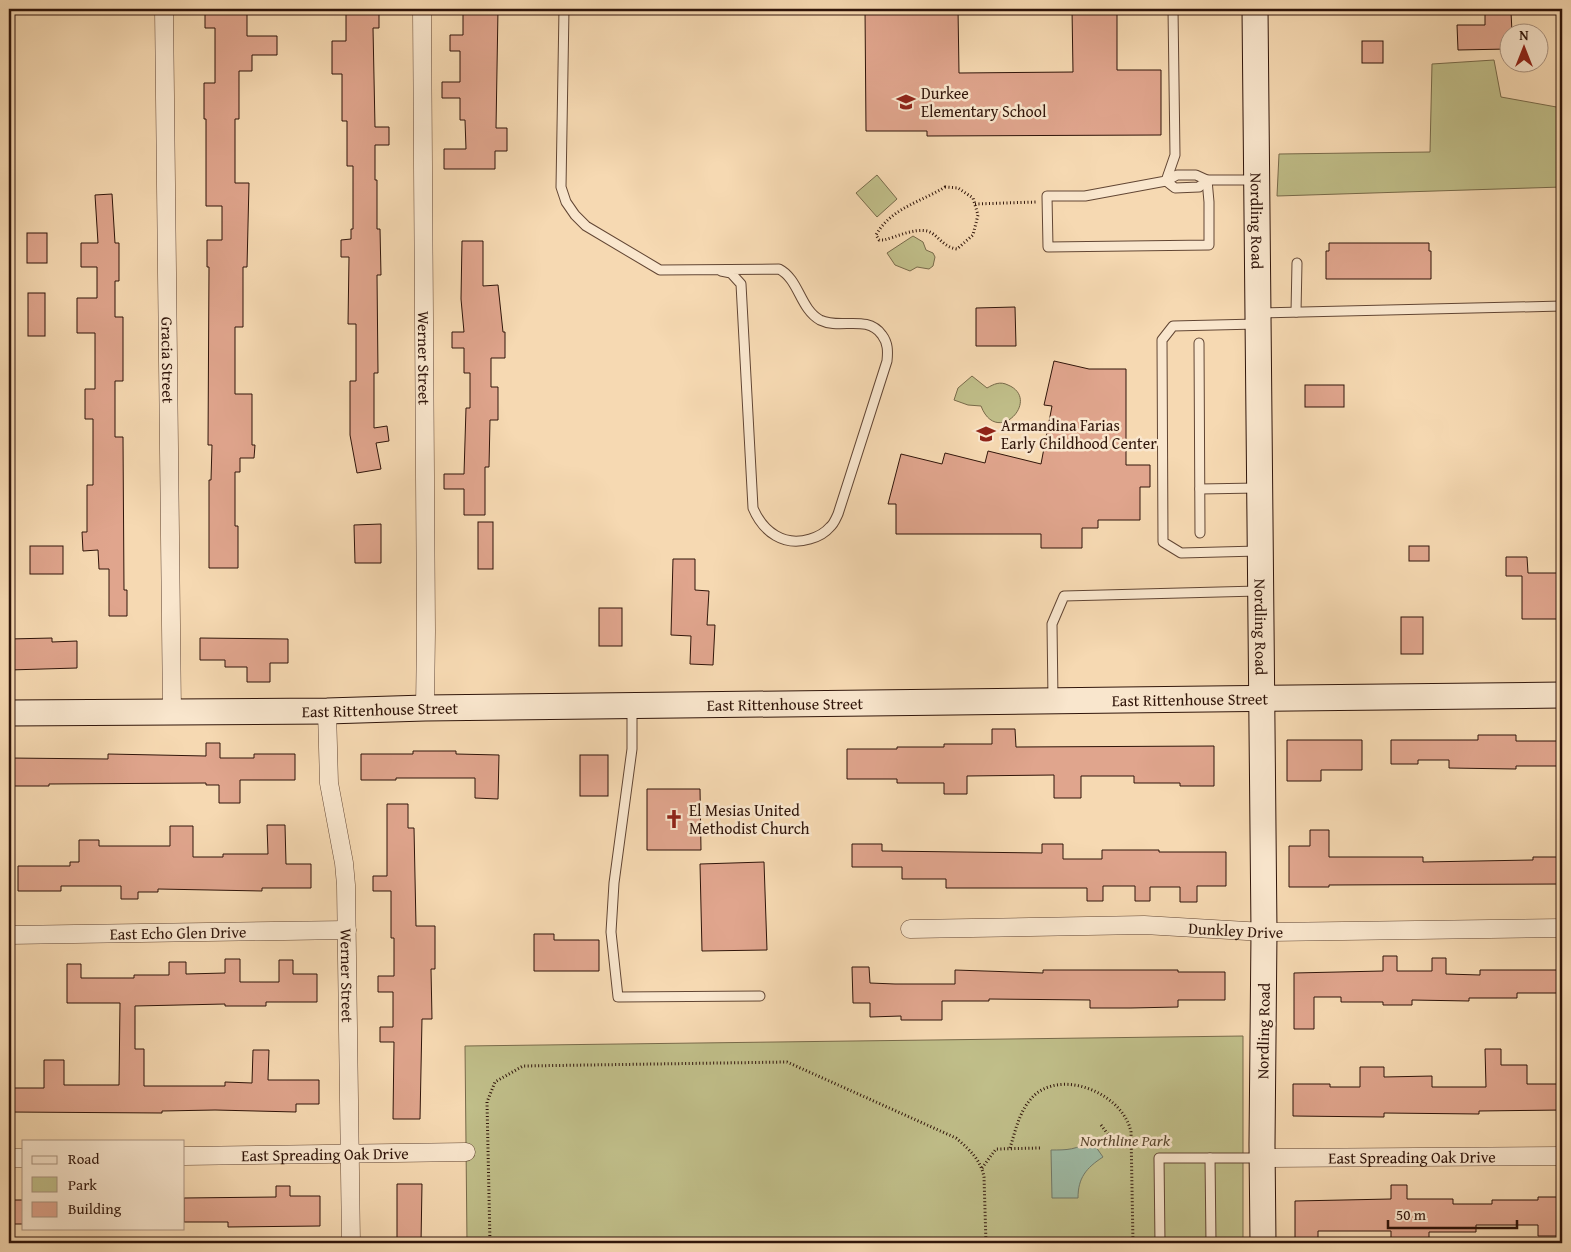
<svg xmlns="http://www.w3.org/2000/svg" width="1571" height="1252" font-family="'Gentium Book Plus',serif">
	<rect width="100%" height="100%" fill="#f6d9b2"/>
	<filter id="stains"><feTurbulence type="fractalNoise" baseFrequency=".004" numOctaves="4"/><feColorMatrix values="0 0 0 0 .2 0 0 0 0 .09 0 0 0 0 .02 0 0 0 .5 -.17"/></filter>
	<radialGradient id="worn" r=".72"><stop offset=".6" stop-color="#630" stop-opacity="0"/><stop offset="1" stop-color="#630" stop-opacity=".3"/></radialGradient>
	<!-- green -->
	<g fill="#c0be89" stroke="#786a4a">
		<polygon points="1494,60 1501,97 1562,108 1562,187 1277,196 1279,154 1430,152 1432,64"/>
		<polygon points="877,175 897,199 877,217 856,193"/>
		<polygon points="913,236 923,242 926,250 933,253 935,257 933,266 929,269 917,267 910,271 895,265 887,253"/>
		<path d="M972,376L987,388C994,384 1000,381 1008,385C1042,399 997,448 981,406L968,405L954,400L958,388Z"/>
		<polygon points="1243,1036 1243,1243 467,1243 465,1046"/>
	</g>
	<!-- water -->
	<path fill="#9ebba6" stroke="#727968" d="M1091,1140L1103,1157C1086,1168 1078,1178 1078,1198H1052L1051,1150C1067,1150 1077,1150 1091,1140Z"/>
	<!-- building -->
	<g fill="#e0a58d" stroke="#30150a">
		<polygon points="205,9 247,9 247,36 277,36 277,55 252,55 252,71 239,71 239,119 235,119 235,183 249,183 247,267 243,267 243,327 235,327 235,394 252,394 252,445 255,445 254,458 240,458 240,472 235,472 235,526 238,526 238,568 209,568 209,480 211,480 212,445 208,445 209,267 207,267 207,240 222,240 222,206 206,206 206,119 204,119 204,83 215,83 215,28 205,28"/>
		<polygon points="346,9 379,9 379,28 373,28 375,127 389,127 389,145 375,145 375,180 377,180 377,229 380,229 381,275 377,275 378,373 374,373 374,428 387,426 389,441 376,443 381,469 357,473 350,435 350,381 356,381 356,324 348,324 349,257 341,257 341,240 351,239 351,229 353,229 353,166 347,166 347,121 342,121 342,74 332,74 332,41 346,41"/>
		<polygon points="463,9 498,9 496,128 507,128 507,151 495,151 495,169 444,169 444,149 466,149 465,120 460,120 460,98 442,98 442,82 460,82 460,51 450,51 450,35 463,35"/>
		<polygon points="865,9 958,9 959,73 1073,72 1072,9 1117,9 1117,70 1161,70 1161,135 927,136 927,131 866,131"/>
		<polygon points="1511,12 1512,32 1508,32 1508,49 1458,50 1457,25 1485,25 1485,13"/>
		<rect x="1362" y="41" width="21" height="22"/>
		<polygon points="112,194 115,243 119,243 119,281 115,281 115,317 123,317 123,381 115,381 115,437 123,437 124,590 127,590 127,616 109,616 109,569 99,569 98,550 83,551 82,532 87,532 87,485 93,485 93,419 85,419 85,389 95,389 95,333 77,333 77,298 97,298 97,267 81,267 81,243 98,243 95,195"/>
		<rect x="27" y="233" width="20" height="30"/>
		<polygon points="462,241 483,241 483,286 498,285 503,332 505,332 505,358 491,358 491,387 498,387 498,420 490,420 489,467 485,467 485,515 464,515 464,489 444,489 444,474 464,474 466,408 470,408 470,373 464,373 464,348 452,348 452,332 464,332 461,299"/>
		<polygon points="1329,243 1429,243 1429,251 1431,251 1431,279 1326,279 1326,251 1329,251"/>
		<rect x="28" y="293" width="17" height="43"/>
		<polygon points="1015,307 1016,346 976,346 976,308"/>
		<polygon points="1054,361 1089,369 1126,369 1126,465 1150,465 1150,487 1140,487 1140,520 1098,520 1098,528 1082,528 1082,548 1041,548 1041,534 896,534 896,504 888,504 901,454 942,464 945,453 985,463 988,451 1041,464 1052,406 1044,405"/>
		<rect x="1305" y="385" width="39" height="22"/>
		<rect x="478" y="522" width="15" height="47"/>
		<polygon points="381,524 381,563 355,563 354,525"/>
		<rect x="30" y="546" width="33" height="28"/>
		<rect x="1409" y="546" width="20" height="15"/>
		<polygon points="1506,557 1527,557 1528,573 1562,573 1562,619 1522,619 1522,576 1506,576"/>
		<polygon points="673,559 695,559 695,590 709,591 707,625 715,625 713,665 690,664 691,636 671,635"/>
		<rect x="599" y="608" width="23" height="38"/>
		<rect x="1401" y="617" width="22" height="37"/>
		<polygon points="52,638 52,642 77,641 77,668 9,670 9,639"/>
		<polygon points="200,638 288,639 288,663 270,663 270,682 247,682 247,667 225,667 225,660 200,660"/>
		<polygon points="992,729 1015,729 1016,747 1214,746 1214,786 1180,786 1180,783 1134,783 1134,776 1081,776 1081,798 1054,798 1054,775 967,776 967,794 944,794 944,783 897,783 897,779 847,779 847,749 897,749 897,747 944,747 944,744 992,744"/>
		<polygon points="1478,735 1516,735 1516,741 1562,741 1562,766 1516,766 1516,769 1449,768 1449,760 1418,760 1418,764 1391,764 1391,740 1478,740"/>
		<polygon points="1287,740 1362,740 1362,770 1321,770 1321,781 1287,781"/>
		<polygon points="206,743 220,743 220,758 254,758 254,754 295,754 295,780 240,780 240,803 219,803 219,785 206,785 206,783 49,784 49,786 9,786 9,758 108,759 108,754 206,756"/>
		<polygon points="413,751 456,751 456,754 499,755 498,799 475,798 475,778 396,778 396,780 361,780 361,754 413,754"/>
		<rect x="580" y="755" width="28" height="41"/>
		<polygon points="647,789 700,789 701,850 647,850"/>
		<polygon points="387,804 408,804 408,828 414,828 416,926 435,926 435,969 431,969 432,1019 422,1019 420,1119 393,1119 394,1042 380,1042 380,1027 393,1027 393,992 378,992 378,976 394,976 394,938 391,938 391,891 373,891 373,876 387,876"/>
		<polygon points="267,825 285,825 286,864 311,864 311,888 262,888 262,891 158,889 158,892 138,892 138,899 121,899 121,886 61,886 61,891 18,891 18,866 70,866 70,862 79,862 79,840 99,840 99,846 170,846 170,826 193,826 193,857 223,857 223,854 268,854"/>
		<polygon points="1310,830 1329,830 1329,857 1423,857 1423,862 1533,860 1533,857 1562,857 1562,884 1329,885 1329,887 1289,887 1289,846 1310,846"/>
		<polygon points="852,844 882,844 882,851 1042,853 1042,844 1063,844 1063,859 1102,859 1102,850 1159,850 1159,852 1226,852 1226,886 1197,886 1197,902 1180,902 1180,887 1150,887 1150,901 1135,901 1135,886 1103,886 1103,901 1087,901 1087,888 946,888 946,879 902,879 902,867 852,867"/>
		<polygon points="764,862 767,950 702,951 700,864"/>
		<polygon points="534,934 554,934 554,940 599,940 599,971 534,971"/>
		<polygon points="1383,956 1397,956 1397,971 1432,971 1432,958 1446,958 1446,974 1480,975 1480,970 1562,970 1562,993 1517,993 1517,998 1469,998 1469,1001 1412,1000 1412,1005 1383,1005 1383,1002 1341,1002 1341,997 1314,997 1314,1029 1294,1029 1294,973 1383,971"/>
		<polygon points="225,959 240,959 240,982 279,982 279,960 293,960 293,974 317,974 317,1002 266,1002 266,1006 225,1006 225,1004 135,1006 135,1049 144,1049 144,1086 225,1086 225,1082 252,1083 253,1050 269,1050 268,1080 319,1080 319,1104 296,1104 296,1112 215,1110 162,1111 162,1113 9,1112 9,1088 44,1088 44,1060 64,1060 64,1085 119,1085 120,1003 67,1003 67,964 81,964 81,978 134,978 134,975 169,975 169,962 186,962 186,974 225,973"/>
		<polygon points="852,967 869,967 870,983 895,984 955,984 955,970 1043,973 1043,970 1178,970 1178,972 1225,972 1225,1000 1178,1000 1178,1007 1131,1008 1090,1008 1090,1000 989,999 989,1001 942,1001 942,1020 901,1020 901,1016 870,1017 870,1003 853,1003"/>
		<polygon points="1485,1049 1501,1049 1501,1065 1527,1065 1527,1084 1562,1084 1562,1110 1479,1111 1479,1114 1384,1113 1384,1117 1293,1116 1293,1084 1330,1084 1330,1087 1360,1087 1360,1067 1384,1067 1384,1077 1432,1076 1432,1087 1486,1087"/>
		<polygon points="397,1184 422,1184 421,1243 397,1243"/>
		<polygon points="1391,1185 1407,1185 1407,1199 1453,1199 1453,1204 1492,1204 1492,1200 1538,1200 1538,1197 1562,1197 1562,1236 1538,1236 1538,1225 1476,1225 1476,1232 1429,1232 1429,1238 1391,1238 1391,1231 1318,1231 1318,1243 1295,1243 1295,1201 1391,1199"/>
		<polygon points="276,1186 290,1186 290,1196 320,1196 320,1226 228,1227 228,1222 184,1222 184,1198 276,1197"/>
		<rect x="9" y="1200" width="15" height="24"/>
	</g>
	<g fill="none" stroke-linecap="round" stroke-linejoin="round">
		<!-- lane casing -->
		<g stroke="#624634" stroke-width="11">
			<g id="lane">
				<path d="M564,9L561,187L566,202L575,215L586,226L660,270L779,269C799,279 800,309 820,320C840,330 867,314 882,335C888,343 888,351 887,361L838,514C836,518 834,524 830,527C825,533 817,537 810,539C784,547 763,532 753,508L741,284L731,273L721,271"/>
				<polyline points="1173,9 1175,155 1166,181 1085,196 1047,196 1048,247 1209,245 1209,202 1207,180"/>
				<polyline points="1207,180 1199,187 1175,188 1166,181 1177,175 1196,175 1207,180 1256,180"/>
				<polyline points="1296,312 1297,263"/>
				<polyline points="1260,313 1562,306"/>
				<polyline points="1257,324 1173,326 1162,340 1163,542 1181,553 1258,551"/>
				<polyline points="1199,343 1200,533"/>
				<polyline points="1200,489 1257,488"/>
				<polyline points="1053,699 1052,624 1064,596 1258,591"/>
				<polyline points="632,708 632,749 614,883 611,932 618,997 760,996"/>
				<polyline points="1210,1158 1211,1243"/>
				<polyline points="1160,1243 1159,1158 1261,1158"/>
			</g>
		</g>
		<!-- street casing -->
		<g stroke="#624634" stroke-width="19">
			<g id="street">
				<path id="s1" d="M164,9L172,712"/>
				<path id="s2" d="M422,9L426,631L425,708"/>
				<path id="s3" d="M327,711L329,783L344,863L346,885L351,1243"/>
				<path id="s4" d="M910,929L1144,925L1264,932L1562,928"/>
				<path id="s5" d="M9,935L347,930"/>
				<path id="s6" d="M184,1156L466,1152"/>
				<polyline points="9,1158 24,1158"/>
				<path id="s7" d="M1262,1158L1562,1156"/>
			</g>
		</g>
		<!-- secondary casing -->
		<g stroke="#30150a" stroke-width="27">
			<g id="secondary">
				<path id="s8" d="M1255,9L1264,932L1262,1145L1263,1243"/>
				<path id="s9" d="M9,713L327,711L425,708L1562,695"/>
			</g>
		</g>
		<!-- path -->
		<g stroke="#30150a" stroke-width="3" stroke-dasharray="1 2.5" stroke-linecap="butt">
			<path d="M945,187L958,188L973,198L978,215L973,235L957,249C942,247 938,234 927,231C914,228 896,237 884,240H879L876,235C891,208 921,202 945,187Z"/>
			<polyline points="975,204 1036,202"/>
			<polyline points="1101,1125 1116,1145 1156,1145"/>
			<path d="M1010,1148C1016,1129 1020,1107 1037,1093C1068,1070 1124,1096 1131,1132L1133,1243"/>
			<polyline points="982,1168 996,1149 1040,1148"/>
			<path d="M490,1243L487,1102L495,1082L523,1066L787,1062L956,1138C969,1149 981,1160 984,1177L986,1243"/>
		</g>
		<!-- lane -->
		<use href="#lane" stroke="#f9e6cd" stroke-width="9"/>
		<!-- street -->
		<use href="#street" stroke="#f9e6cd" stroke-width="18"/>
		<!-- secondary -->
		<use href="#secondary" stroke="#f9e6cd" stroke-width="25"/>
	</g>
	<!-- icons -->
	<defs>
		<g id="school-bare" transform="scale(1.5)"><path d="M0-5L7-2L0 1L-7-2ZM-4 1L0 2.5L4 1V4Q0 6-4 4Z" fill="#8f2418" stroke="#f9e6cd" stroke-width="2.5" paint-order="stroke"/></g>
		<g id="church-bare" transform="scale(1.5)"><path d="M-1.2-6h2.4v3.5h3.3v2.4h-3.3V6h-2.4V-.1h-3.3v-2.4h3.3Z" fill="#8f2418" stroke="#f9e6cd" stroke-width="2.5" paint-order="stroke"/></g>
	</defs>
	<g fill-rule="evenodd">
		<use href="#school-bare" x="906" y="102"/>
		<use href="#school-bare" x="986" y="434"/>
		<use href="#church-bare" x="674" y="819"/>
	</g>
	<g text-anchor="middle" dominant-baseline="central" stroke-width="5" stroke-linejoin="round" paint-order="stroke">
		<!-- poi labels -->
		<g font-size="16" fill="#30150a" stroke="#f9e6cd" text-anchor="start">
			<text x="921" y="93">Durkee<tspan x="921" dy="18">Elementary School</tspan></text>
			<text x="1001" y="425">Armandina Farias<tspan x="1001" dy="18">Early Childhood Center</tspan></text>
			<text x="689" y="810">El Mesias United<tspan x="689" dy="18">Methodist Church</tspan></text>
		</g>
		<!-- street labels -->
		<g font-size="16" fill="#30150a" stroke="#f9e6cd">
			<text stroke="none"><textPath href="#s8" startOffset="212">Nordling Road</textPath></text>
			<text stroke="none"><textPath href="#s2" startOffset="349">Werner Street</textPath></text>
			<text stroke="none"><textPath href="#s1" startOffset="351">Gracia Street</textPath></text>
			<text stroke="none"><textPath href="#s8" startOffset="618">Nordling Road</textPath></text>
			<text stroke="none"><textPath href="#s9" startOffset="1181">East Rittenhouse Street</textPath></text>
			<text stroke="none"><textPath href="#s9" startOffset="776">East Rittenhouse Street</textPath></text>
			<text stroke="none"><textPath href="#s9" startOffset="371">East Rittenhouse Street</textPath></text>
			<text stroke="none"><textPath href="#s4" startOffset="326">Dunkley Drive</textPath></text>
			<text stroke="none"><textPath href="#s5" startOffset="169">East Echo Glen Drive</textPath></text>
			<text stroke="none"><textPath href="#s3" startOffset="266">Werner Street</textPath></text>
			<text transform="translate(1263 1031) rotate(-89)">Nordling Road</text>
			<text stroke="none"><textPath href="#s6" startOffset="141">East Spreading Oak Drive</textPath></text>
			<text stroke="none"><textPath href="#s7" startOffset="150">East Spreading Oak Drive</textPath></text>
		</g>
		<!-- park labels -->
		<g font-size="16" font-style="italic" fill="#5b4830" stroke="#f9e6cd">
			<text x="1125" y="1140">Northline Park</text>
		</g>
	</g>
	<!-- margin -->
	<rect width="1571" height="1252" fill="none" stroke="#f6d9b2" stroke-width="30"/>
	<rect x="10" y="10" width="1551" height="1232" fill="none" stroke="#30150a" stroke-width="2.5"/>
	<rect x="15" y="15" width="1541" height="1222" fill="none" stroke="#30150a"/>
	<!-- legend -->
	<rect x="22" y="1140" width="162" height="90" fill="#f9e6cd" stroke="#a9927f"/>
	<rect x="32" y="1156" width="25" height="8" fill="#f9e6cd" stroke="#a9927f"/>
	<text x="68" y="1164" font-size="15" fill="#30150a">Road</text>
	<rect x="32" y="1177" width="25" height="15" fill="#c0be89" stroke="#a9927f"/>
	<text x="68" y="1190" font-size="15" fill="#30150a">Park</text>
	<rect x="32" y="1202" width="25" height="15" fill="#e0a58d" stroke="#a9927f"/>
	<text x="68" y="1214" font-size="15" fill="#30150a">Building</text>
	<!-- north arrow -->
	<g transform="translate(1524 48)"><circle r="24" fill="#f9e6cd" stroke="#a9927f"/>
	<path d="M0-4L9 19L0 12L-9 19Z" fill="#8f2418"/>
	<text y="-8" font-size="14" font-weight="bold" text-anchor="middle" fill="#30150a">N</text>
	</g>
	<!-- scale -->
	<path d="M1388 1220v8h129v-8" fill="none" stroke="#30150a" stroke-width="2.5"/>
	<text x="1396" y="1220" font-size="15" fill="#30150a" stroke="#f9e6cd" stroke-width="4" paint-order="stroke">50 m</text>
	<rect width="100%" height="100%" filter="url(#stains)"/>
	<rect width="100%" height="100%" fill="url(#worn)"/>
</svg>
